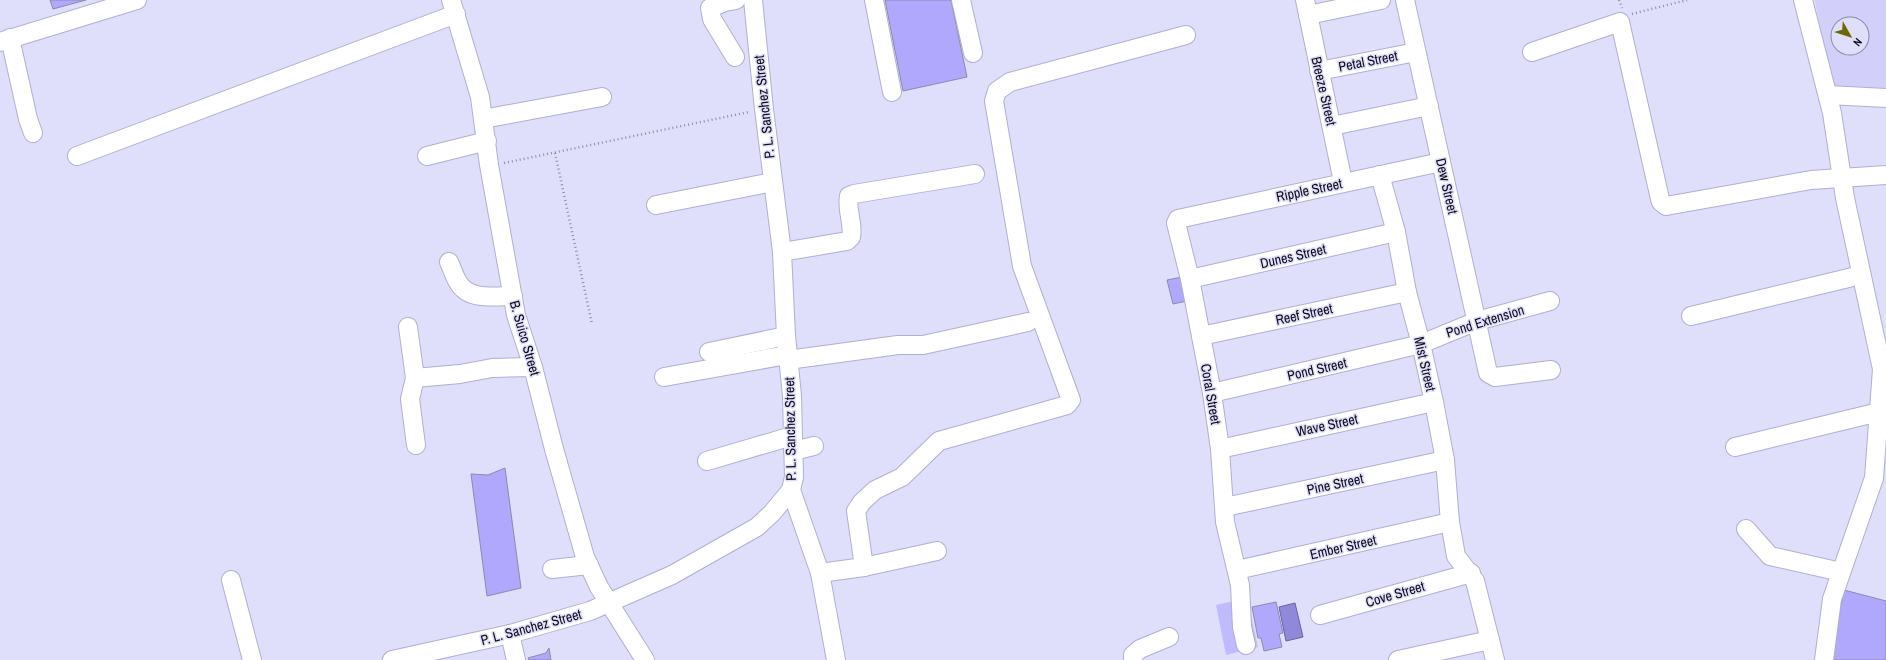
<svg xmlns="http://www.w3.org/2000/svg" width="1886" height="660" font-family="'Archivo Narrow',sans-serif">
	<rect width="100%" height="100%" fill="#dfdefb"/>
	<!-- built -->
	<path fill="#d2d0fa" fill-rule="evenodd" d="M1815,0H1886V98L1833,97ZM1838,24H1862V48H1838Z"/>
	<!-- green -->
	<polygon fill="#c0bbfe" points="1247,598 1258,647 1226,655 1216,605"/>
	<!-- water -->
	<polygon fill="#9088d9" stroke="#69639f" points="1295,603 1303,637 1286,641 1279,607"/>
	<!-- building -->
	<g fill="#afa8fc" stroke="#8c8aab">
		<polygon points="50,0 86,0 53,9"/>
		<polygon points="885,0 951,0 967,77 903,91"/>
		<polygon points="1182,277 1187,301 1173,304 1167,280"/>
		<polygon points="505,468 521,588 487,596 471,474 488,475"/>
		<polygon points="1844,590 1886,601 1886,660 1831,660 1835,633"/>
		<polygon points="1276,602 1283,633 1279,634 1282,647 1264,651 1261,638 1258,638 1252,607"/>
		<polygon points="549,648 551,660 529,660 528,658 546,653"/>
	</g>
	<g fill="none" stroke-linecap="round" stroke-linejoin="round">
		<!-- minor casing -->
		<g stroke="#b0afd1" stroke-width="20">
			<g id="minor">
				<polyline points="451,0 480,97 489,165 516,315 533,367 554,449 585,557 599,587 645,660"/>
				<polyline points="874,0 892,92"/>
				<polyline points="961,0 973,53"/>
				<polyline points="1305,0 1343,182"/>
				<polyline points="1405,0 1488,373 1495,377 1551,370"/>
				<polyline points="1803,0 1832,113 1845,198 1882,369 1874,478 1832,599 1824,660"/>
				<polyline points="1308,15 1381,0"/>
				<polyline points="10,38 28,119 33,133"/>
				<polyline points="0,42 137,0"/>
				<polyline points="1532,52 1620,22 1660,199 1661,202 1666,206 1811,180 1886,175"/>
				<polyline points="735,57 712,19 710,8 725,2 736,0"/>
				<polyline points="1319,71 1416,52"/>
				<polyline points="1828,95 1886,98"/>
				<polyline points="483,119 602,97"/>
				<polyline points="1332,126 1429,106"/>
				<polyline points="77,156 456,14"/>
				<polyline points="427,156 487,141"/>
				<polyline points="1380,175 1396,232 1407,292 1421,344 1434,402 1445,460 1450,522 1456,556 1475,581 1495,660"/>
				<polyline points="656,205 773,182"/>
				<path d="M782,252L847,241L851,237C854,224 846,210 849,196L854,194L975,174"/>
				<path d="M449,262C452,268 454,276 458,282C468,301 495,296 513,296"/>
				<polyline points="1190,279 1396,232"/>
				<polyline points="1691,316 1861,275"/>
				<polyline points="408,327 415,378"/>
				<polyline points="1201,336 1407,292"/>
				<polyline points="709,352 786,336"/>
				<polyline points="788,360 898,345 923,345 1028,322"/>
				<polyline points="664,377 787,355"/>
				<polyline points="1212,393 1421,344 1477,321 1550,301"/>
				<polyline points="416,445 410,399 415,378 460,374 492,368 533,367"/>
				<polyline points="1735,447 1879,412"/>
				<polyline points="1220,449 1434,402"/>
				<polyline points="793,451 814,446"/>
				<polyline points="707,461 792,436"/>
				<polyline points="791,490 820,573 836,660"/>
				<polyline points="1225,507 1445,460"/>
				<polyline points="1746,529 1770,556 1841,572"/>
				<polyline points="864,567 856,511 862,502 875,490 902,477 939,441 1067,405 1071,400 1022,266 994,101 997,91 1010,82 1186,35"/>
				<polyline points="552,569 589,565"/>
				<polyline points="1237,570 1450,522"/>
				<polyline points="820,573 864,567 937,551"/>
				<polyline points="231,580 252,660"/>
				<polyline points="1320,615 1471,573"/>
				<polyline points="510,634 516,660"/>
				<polyline points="1246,645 1242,627 1240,585 1225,522 1220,449 1212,393 1190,279 1176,223 1178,219 1441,162"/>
				<polyline points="392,660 510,634 590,611 672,575 757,527 772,513 791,490 794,477 792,396 786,336 782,252 764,109 753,0"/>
				<polyline points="1133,660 1133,655 1140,649 1169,637"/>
				<polyline points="1398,660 1490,640"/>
			</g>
		</g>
		<!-- path -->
		<g stroke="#8f8ea4" stroke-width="2.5" stroke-dasharray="1 3" stroke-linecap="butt">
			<polyline points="1619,0 1622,8"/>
			<polyline points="1632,14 1687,0"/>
			<polyline points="555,153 592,324"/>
			<polyline points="504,163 749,112"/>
		</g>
		<!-- minor -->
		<use href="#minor" stroke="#fff" stroke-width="18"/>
	</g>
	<g text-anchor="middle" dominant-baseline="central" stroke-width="3" stroke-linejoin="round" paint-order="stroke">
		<!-- street labels -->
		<g font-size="14" fill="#0d0c17" stroke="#dfdefb">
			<text transform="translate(1368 61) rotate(-11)">Petal Street</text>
			<text transform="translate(1324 91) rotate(77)">Breeze Street</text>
			<text transform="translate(764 107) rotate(-96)">P. L. Sanchez Street</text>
			<text transform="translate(1447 186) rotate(77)">Dew Street</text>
			<text transform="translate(1309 190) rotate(-12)">Ripple Street</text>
			<text transform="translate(1293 256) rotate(-13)">Dunes Street</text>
			<text transform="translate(1304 314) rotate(-12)">Reef Street</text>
			<text transform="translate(1485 321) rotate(-17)">Pond Extension</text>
			<text transform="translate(525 338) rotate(74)">B. Suico Street</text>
			<text transform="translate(1425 364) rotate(77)">Mist Street</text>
			<text transform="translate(1317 369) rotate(-13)">Pond Street</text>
			<text transform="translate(1211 394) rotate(80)">Coral Street</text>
			<text transform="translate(1327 425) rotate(-12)">Wave Street</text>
			<text transform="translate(790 429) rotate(-91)">P. L. Sanchez Street</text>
			<text transform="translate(1335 484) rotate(-12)">Pine Street</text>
			<text transform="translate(1343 547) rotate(-13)">Ember Street</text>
			<text transform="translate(1395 594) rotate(-16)">Cove Street</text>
			<text transform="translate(531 627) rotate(-15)">P. L. Sanchez Street</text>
		</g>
	</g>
	<!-- north arrow -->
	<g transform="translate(1850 36) rotate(129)"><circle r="19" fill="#dfdefb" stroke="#8b8aa0"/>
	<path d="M0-3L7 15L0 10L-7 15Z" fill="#6c6800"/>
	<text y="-6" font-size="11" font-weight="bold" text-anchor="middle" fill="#0d0c17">N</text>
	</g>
</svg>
